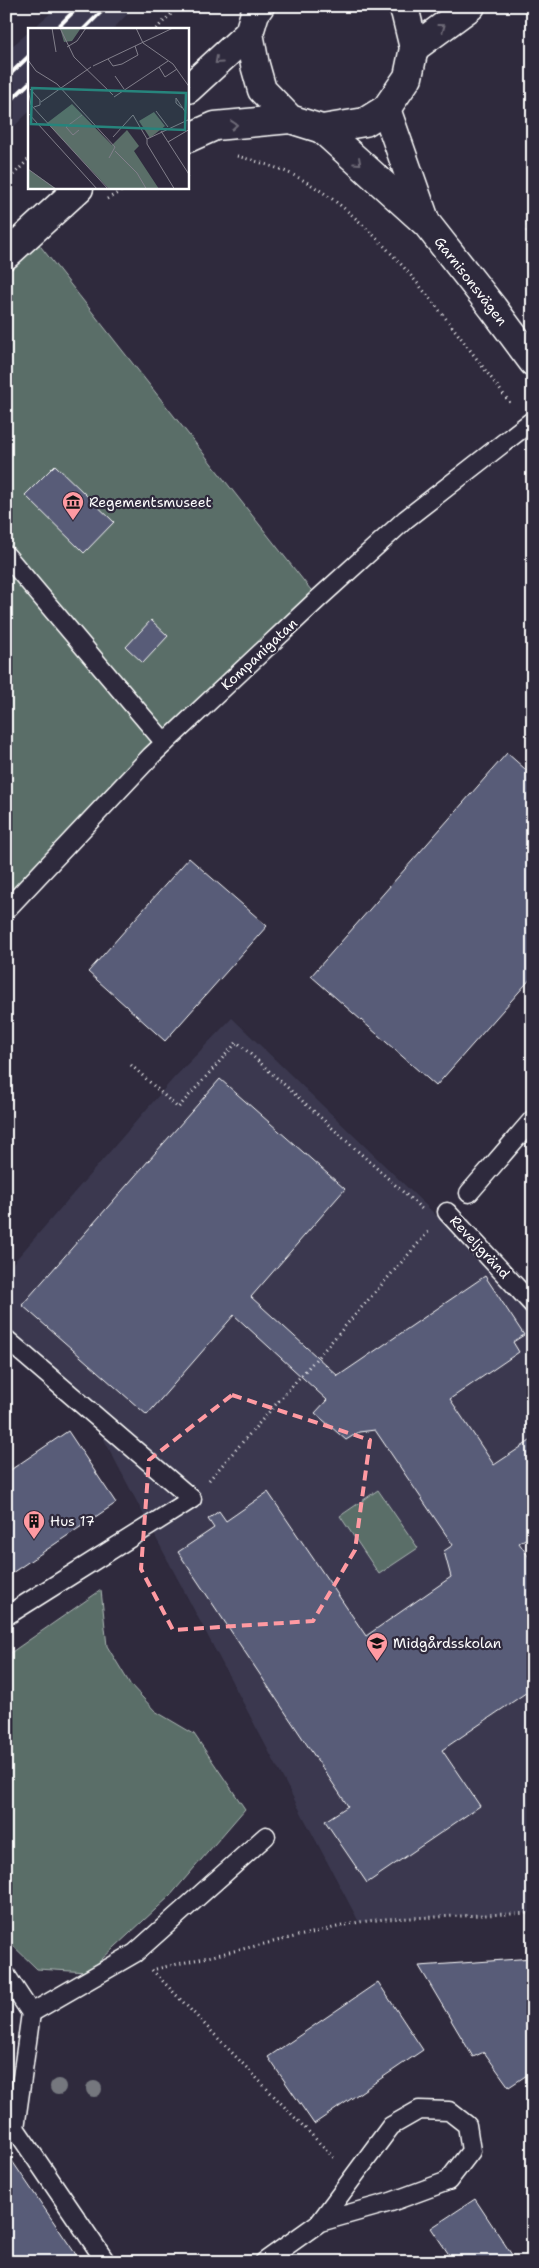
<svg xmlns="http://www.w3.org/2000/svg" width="539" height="2268" font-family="'Shantell Sans',sans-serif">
	<rect width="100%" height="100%" fill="#2f2a3d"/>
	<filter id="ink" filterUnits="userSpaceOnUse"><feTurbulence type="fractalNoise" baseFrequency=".02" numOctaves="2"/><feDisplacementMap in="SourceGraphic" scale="10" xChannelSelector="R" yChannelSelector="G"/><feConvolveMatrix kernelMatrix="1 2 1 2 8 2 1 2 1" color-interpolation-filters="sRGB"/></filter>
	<g filter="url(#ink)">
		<!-- built -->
		<g fill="#3b394f">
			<polygon points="59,6 135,6 113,29 32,29"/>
			<polygon points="29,32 29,112 6,134 6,51"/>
			<polygon points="232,1018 533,1309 533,1913 386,1919 359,1922 89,1411 6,1339 6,1271 173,1079"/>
		</g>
		<!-- green -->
		<g fill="#5a6e68" stroke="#acb6b4">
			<polygon points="30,233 318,599 6,910 6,255"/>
			<polygon points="378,1490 418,1548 379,1574 340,1516"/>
			<polygon points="101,1590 107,1646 130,1684 155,1711 194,1734 245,1809 170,1896 88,1972 37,1969 6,1939 6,1656"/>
		</g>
		<!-- building -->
		<g fill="#585c78" stroke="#fff">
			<polygon points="55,465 114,522 84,553 25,495"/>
			<polygon points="151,620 168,636 143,663 126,647"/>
			<polygon points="507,753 533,776 533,976 436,1086 311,976"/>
			<polygon points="189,858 267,926 165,1041 88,972"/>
			<polygon points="220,1079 345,1189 251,1297 338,1376 485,1276 524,1335 513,1342 519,1352 450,1399 494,1465 533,1439 533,1534 519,1543 533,1563 533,1688 442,1750 480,1806 367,1883 325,1821 348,1806 178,1552 214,1528 208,1519 219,1511 226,1521 268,1492 366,1636 451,1577 444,1551 453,1545 375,1430 359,1432 346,1440 315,1413 327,1400 234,1315 147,1415 22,1305"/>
			<polygon points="68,1431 116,1503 6,1577 6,1473"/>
			<polygon points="533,1958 533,2071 509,2087 484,2052 473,2057 419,1966"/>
			<polygon points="378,1982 423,2050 314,2124 268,2057"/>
			<polygon points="6,2152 81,2262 9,2262 6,2258"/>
			<polygon points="475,2199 512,2255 502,2262 454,2262 431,2228"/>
		</g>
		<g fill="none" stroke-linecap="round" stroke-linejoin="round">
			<!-- lane casing -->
			<g stroke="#fff" stroke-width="21">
				<g id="lane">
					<polyline points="6,555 165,743"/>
					<polyline points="6,910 151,756 318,599 406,519 533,420"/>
					<polyline points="469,1193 533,1119"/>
					<polyline points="447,1212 533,1305"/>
					<polyline points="6,1339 192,1499 6,1616"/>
					<polyline points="6,1975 31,2013 15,2128 106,2262"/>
					<polyline points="31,2013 135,1953 266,1836"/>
					<polyline points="264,2262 320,2222 391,2126 419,2110 449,2111 467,2125 471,2151 448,2181 391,2202 320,2222"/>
				</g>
			</g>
			<!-- street casing -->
			<g stroke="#fff" stroke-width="31">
				<g id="street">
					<polyline points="386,109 425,220"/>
					<polyline points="322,129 427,224 493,308 533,362"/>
				</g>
			</g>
			<!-- secondary casing -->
			<g stroke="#fff" stroke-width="31">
				<g id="secondary">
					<polyline points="260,6 255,13 249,33 255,65 262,90 290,119 322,129 365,122 386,109 408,77 414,48 405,11 402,6"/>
					<polyline points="414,48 471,6"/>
					<polyline points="188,89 249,33"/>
					<polyline points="188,138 215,126 290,119"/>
					<polyline points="6,255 79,188"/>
				</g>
			</g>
			<!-- path -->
			<g stroke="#fff" stroke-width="3" stroke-dasharray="1 4" stroke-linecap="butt">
				<polyline points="156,29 179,6"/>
				<path d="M237,156C255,161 274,166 291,174C376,213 454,331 511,404"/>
				<polyline points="6,182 29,159"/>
				<polyline points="533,196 527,231 533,244"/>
				<polyline points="107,199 127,188"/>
				<polyline points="131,1065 178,1108 237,1042 423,1210"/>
				<polyline points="209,1480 430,1230"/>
				<polyline points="156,1969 359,1922 386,1919 533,1913"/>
				<polyline points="152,1970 335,2159"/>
			</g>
			<!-- lane -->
			<use href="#lane" stroke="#2f2a3d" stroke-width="18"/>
			<!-- street -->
			<use href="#street" stroke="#2f2a3d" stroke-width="28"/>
			<!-- secondary -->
			<use href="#secondary" stroke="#2f2a3d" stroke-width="28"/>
			<!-- rail -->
			<g stroke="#fff" stroke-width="4">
				<polyline points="56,29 79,6"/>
				<polyline points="84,29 107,6"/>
				<polyline points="6,78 29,56"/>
				<polyline points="6,105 29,83"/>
			</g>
		</g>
		<!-- trees -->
		<g fill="#74777e">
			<circle cx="58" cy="2087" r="8"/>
			<circle cx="94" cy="2089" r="8"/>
		</g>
		<!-- one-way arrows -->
		<defs><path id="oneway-chevron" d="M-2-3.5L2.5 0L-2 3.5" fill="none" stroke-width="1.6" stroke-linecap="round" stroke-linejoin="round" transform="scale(1.25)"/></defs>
		<g stroke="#6d6a77">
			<use href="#oneway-chevron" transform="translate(442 27) rotate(-36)"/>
			<use href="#oneway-chevron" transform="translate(218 61) rotate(138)"/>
			<use href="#oneway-chevron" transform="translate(234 125) rotate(-5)"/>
			<use href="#oneway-chevron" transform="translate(358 162) rotate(42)"/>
		</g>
	</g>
	<!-- marked area -->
	<path fill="none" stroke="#ff9aa2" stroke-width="4" stroke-dasharray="10 6" stroke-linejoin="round" d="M232,1395L370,1440L355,1550L313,1621L173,1630L141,1569L149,1460Z"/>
	<!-- icons -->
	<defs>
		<g id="museum-pin" transform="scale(1.125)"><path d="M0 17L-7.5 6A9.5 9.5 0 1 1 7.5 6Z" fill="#ff9aa2" stroke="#2f2a3d"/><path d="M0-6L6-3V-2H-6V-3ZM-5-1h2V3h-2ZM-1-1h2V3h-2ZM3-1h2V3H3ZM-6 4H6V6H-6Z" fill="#111"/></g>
		<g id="building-pin" transform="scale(1.125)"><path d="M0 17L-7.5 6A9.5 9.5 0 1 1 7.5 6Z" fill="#ff9aa2" stroke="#2f2a3d"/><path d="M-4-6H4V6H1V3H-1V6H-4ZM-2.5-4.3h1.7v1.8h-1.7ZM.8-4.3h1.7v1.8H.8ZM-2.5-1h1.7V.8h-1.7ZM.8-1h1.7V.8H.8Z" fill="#111"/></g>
		<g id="school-pin" transform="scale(1.125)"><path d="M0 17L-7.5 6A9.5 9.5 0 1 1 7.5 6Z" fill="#ff9aa2" stroke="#2f2a3d"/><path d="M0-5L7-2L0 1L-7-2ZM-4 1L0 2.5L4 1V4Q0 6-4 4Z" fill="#111"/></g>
	</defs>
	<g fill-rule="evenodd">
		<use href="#museum-pin" x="73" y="502"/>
		<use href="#building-pin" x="34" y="1521"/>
		<use href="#school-pin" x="377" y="1643"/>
	</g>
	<g text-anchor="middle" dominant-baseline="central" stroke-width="4.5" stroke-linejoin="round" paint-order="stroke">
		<!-- street labels -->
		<g font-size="14" fill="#fff" stroke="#2f2a3d">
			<text transform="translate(471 281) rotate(52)">Garnisonsvägen</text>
			<text transform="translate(259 654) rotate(-43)">Kompanigatan</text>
			<text transform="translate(480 1247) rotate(47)">Reveljgränd</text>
		</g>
		<!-- poi labels -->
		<g font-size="14" fill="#fff" stroke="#2f2a3d" text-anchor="start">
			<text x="89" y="502">Regementsmuseet</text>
			<text x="50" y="1521">Hus 17</text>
			<text x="393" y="1643">Midgårdsskolan</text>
		</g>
	</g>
	<!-- overview -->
	<g transform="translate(28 28)">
		<rect width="161" height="161" fill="#2f2a3d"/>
		<path d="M32,0H53L44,13L36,14ZM44,76L84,117L99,102L111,118L106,123L131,161H81L19,95ZM126,84L137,98L122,110L111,93ZM0,141L29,161H0Z" fill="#5a6e68"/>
		<path fill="none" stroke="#827f8b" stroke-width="1" d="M24,0L28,24M32,0L46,29L85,67M108,0L115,15L145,36L162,60M39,19L49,13L58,0M80,31L85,38L94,36L110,27L107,18M0,32L8,43L29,56L87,119L81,130M65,38L145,0M131,39L137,49L149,41M87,48L96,61M0,60L3,77L81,162M2,61L12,72V77L6,79M86,69L140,33M13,74L63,39M154,80L148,75V70L158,85M128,83L140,99M0,85L70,162M51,102L45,107L38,99L54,87M133,103L162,148M85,109L105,87L119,111V116L147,162M119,111L162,91M140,114L162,101M87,123L109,145L119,162M0,141L29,162"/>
		<path fill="#27847c" fill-opacity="0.15" stroke="#27847c" stroke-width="2.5" d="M4,60L158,65L157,102L3,96Z"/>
		<rect width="161" height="161" fill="none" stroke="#fff" stroke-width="2.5"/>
	</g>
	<!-- margin -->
	<rect width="539" height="2268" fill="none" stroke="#2f2a3d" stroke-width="25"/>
	<rect x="12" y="12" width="514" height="2243" fill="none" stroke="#fff" stroke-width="2" filter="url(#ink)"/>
</svg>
